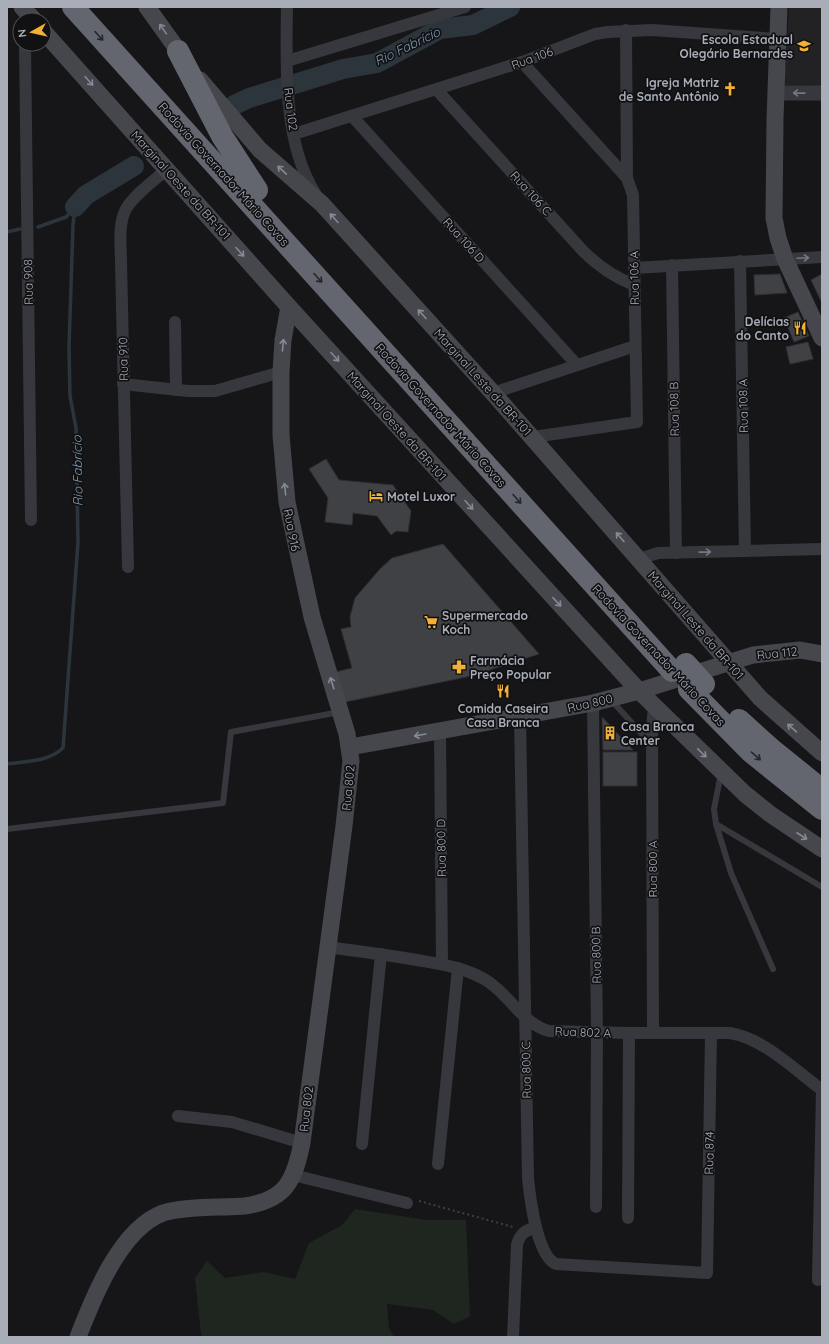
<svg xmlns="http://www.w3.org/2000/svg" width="829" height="1344" font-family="Quicksand,sans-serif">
	<rect width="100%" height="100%" fill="#161618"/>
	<!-- built -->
	<polygon fill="#222225" points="789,7 822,7 822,86 784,85"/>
	<!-- green -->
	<polygon fill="#1e261f" points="355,1209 427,1220 466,1220 470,1316 454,1324 433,1310 387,1304 389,1328 394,1337 203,1337 201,1334 195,1278 207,1261 225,1278 264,1272 295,1279 309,1243 342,1225"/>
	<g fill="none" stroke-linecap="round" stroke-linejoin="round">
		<!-- stream -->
		<g stroke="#2c353c" stroke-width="3.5">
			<polyline points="38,227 66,217 75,207"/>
			<polyline points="7,232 20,229"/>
			<path d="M7,764C27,761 48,762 63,748L78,542L76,428L70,396L69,347L73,225L75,207"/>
		</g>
		<!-- river -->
		<g stroke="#2c353c" stroke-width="20">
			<polyline points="234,105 249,98 343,69 377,63 440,29 473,25 510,7"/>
			<polyline points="75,207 86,195 134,166"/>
		</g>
	</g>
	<!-- building -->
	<g fill="#404145" stroke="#303034">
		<polygon points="780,274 787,293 755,295 754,275"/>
		<polygon points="822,274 822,301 821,301 811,280"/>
		<polygon points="798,312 809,336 794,342 784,318"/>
		<polygon points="808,342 813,359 790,364 786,347"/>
		<polygon points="326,459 339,480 393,485 411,511 408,532 396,531 391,535 377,516 353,513 352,525 325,522 328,498 309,469"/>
		<polygon points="443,544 539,654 471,676 345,702 336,672 352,668 341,629 351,627 350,617 355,598 379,570 392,558"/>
		<polygon points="602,717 633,750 603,750"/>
		<rect x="603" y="752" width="34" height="34"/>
	</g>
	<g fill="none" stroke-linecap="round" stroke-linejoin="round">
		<!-- path -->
		<polyline stroke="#3d3f44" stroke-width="2" stroke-dasharray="2 3" stroke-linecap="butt" points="419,1201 513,1227"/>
		<!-- service -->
		<g stroke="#37383d" stroke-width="6">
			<polyline points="612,701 651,744"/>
			<polyline points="721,773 714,809 716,824 731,873 773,969"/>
			<polyline points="716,824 822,887"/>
			<polyline points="7,829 223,803 231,732 340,712"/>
		</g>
		<!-- minor -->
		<g stroke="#37383d" stroke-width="12">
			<path d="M287,7C286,65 283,142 315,193"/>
			<polyline points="25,44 31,520"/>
			<polyline points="287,61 465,7"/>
			<polyline points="522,62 627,178"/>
			<path d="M436,89L583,251C599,267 614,277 634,285"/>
			<polyline points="352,116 577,365"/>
			<polyline points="294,134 522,62 595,34 608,32 652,30 777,39"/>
			<polyline points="740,261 745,551"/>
			<polyline points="672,265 676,553"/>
			<polyline points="634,268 822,257"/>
			<polyline points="175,322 176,390"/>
			<polyline points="123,384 188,391 215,391 281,372"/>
			<polyline points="493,393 635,346"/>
			<polyline points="533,437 637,422 633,195 627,178 626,30"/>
			<polyline points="639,559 658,553 822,549"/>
			<path d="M128,567L121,263C121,247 118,226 125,211C131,197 155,180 167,169"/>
			<polyline points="593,703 597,1032 596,1207"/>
			<path d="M520,717L528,1178C530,1198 537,1256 556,1264L707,1273L711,1033"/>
			<polyline points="440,731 442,964"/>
			<path d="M327,947C357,951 387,955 417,960C440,964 463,967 484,979C508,992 522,1024 549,1031L629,1033H730C763,1038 795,1070 822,1090"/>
			<polyline points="653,1033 652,728 654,706"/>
			<polyline points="178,1116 232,1122 302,1143"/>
			<polyline points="362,1144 381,954"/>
			<polyline points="438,1164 458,968"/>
			<polyline points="293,1175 407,1203"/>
			<polyline points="628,1218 629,1033"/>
			<polyline points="818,1280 822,1090"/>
			<path d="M513,1337L517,1245C520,1233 525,1231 536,1227"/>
		</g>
		<!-- tertiary -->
		<polyline stroke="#37383d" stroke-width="15" points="776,93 822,93"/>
		<!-- secondary -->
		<g stroke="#45474d" stroke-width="17">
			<polyline points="22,7 34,20"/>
			<polyline points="147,7 185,60"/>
			<polyline points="779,7 775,119 774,218 778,238 785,259 822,338"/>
			<polyline points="44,32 289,307 639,691 745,794 770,814 822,849"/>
			<polyline points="200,80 260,150 322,204 493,393 760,698 822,753"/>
			<polyline points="350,747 593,703 639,691 753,655 800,650 822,654"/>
			<path d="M78,1337C93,1298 120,1229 163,1213C184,1206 222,1208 245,1206C286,1200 294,1181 302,1143L344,826L351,761L347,734L312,617L287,502L281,435V372L283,340L289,307"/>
		</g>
		<!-- motorway -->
		<g stroke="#63666e" stroke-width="22">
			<polyline points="73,7 672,671"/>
			<polyline points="178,51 222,136 257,190"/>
			<polyline points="689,689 751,752 822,809"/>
			<polyline points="739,720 770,748 822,790"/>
		</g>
		<!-- motorway-bridge -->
		<polyline stroke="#63666e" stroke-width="22" points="686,664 704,684"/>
	</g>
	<!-- one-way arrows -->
	<defs><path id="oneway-shaft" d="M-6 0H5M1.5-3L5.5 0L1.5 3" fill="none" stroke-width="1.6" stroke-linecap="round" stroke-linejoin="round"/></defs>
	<g stroke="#858993">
		<use href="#oneway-shaft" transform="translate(163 29) rotate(-125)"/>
		<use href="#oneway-shaft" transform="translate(89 81) rotate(48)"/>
		<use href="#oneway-shaft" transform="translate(282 170) rotate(-137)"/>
		<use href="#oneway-shaft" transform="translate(334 218) rotate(-132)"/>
		<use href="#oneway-shaft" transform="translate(240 252) rotate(48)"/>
		<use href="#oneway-shaft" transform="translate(422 314) rotate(-132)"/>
		<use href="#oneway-shaft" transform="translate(283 345) rotate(-85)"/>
		<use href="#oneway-shaft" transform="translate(335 357) rotate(48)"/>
		<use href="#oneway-shaft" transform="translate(285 489) rotate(-97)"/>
		<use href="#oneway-shaft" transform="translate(469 505) rotate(48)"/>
		<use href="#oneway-shaft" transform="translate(620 537) rotate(-131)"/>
		<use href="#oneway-shaft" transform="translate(557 602) rotate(47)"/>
		<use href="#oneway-shaft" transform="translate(332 683) rotate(-108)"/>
		<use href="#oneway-shaft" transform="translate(792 728) rotate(-139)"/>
		<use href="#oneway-shaft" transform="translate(420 735) rotate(170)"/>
		<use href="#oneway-shaft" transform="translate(702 753) rotate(44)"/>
		<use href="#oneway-shaft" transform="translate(802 836) rotate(33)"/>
	</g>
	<g stroke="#26262a">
		<use href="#oneway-shaft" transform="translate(99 36) rotate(48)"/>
		<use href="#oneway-shaft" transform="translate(318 278) rotate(48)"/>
		<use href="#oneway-shaft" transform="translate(517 499) rotate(48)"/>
		<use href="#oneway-shaft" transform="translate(756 756) rotate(41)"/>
	</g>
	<g stroke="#757881">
		<use href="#oneway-shaft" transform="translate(799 93) rotate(-179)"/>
		<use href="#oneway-shaft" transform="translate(803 258) rotate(-3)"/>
		<use href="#oneway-shaft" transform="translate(705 552) rotate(-1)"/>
	</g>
	<!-- icons -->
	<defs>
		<g id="school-bare" transform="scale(1.08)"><path d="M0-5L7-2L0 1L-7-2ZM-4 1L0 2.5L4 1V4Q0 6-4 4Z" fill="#f2b134" stroke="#111113" stroke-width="2.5" paint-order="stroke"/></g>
		<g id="church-bare" transform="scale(1.08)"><path d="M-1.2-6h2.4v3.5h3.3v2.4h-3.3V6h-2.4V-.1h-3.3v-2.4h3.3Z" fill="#f2b134" stroke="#111113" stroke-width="2.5" paint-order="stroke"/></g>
		<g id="restaurant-bare" transform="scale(1.08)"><path d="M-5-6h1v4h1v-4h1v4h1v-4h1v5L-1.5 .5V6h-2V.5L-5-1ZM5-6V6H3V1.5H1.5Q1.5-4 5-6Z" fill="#f2b134" stroke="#111113" stroke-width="2.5" paint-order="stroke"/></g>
		<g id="hotel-bare" transform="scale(1.08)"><path d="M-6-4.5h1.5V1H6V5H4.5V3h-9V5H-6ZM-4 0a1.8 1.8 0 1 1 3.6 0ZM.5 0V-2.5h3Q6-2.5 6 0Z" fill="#f2b134" stroke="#111113" stroke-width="2.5" paint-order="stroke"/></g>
		<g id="supermarket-bare" transform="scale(1.08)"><path d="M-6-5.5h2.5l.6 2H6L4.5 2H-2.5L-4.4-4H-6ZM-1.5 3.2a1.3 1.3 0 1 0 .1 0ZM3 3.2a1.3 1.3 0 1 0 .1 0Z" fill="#f2b134" stroke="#111113" stroke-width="2.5" paint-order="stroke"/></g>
		<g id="pharmacy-bare" transform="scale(1.08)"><path d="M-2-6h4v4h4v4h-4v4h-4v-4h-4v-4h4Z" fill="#f2b134" stroke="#111113" stroke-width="2.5" paint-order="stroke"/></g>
		<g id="building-bare" transform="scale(1.08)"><path d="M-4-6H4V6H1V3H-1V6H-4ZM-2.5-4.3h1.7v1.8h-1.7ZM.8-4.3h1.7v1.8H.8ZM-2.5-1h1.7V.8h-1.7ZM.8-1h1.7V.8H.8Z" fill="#f2b134" stroke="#111113" stroke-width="2.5" paint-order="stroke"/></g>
	</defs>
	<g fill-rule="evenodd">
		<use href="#school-bare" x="804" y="46"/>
		<use href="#church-bare" x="730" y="89"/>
		<use href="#restaurant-bare" x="800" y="328"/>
		<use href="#hotel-bare" x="376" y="496"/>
		<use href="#supermarket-bare" x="431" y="622"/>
		<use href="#pharmacy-bare" x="459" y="667"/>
		<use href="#restaurant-bare" x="503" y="691"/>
		<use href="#building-bare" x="610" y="733"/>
	</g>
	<g text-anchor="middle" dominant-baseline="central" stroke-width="3.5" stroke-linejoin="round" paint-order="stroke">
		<!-- poi labels -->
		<g font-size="12" font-weight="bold" fill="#a8adb8" stroke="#111113" text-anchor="start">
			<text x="793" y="39" text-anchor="end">Escola Estadual<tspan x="793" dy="14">Olegário Bernardes</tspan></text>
			<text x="719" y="82" text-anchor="end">Igreja Matriz<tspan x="719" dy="14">de Santo Antônio</tspan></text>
			<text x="789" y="321" text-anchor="end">Delícias<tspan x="789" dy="14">do Canto</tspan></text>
			<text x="387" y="496">Motel Luxor</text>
			<text x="442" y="615">Supermercado<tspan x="442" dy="14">Koch</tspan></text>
			<text x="470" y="660">Farmácia<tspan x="470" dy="14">Preço Popular</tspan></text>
			<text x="503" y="708" text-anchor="middle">Comida Caseira<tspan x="503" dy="14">Casa Branca</tspan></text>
			<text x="621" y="726">Casa Branca<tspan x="621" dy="14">Center</tspan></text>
		</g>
		<!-- street labels -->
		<g font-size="12" fill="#a8adb8" stroke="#111113">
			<text transform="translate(532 58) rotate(-20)">Rua 106</text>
			<text transform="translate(291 109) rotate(83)">Rua 102</text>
			<text transform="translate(224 174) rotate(48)">Rodovia Governador Mário Covas</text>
			<text transform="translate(181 185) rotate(48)">Marginal Oeste da BR-101</text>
			<text transform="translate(531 193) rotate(48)">Rua 106 C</text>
			<text transform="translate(464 240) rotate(48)">Rua 106 D</text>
			<text transform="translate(634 278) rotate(-91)">Rua 106 A</text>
			<text transform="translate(28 282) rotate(-91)">Rua 908</text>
			<text transform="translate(123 359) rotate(-91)">Rua 910</text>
			<text transform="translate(483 382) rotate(48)">Marginal Leste da BR-101</text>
			<text transform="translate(743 406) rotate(-91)">Rua 108 A</text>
			<text transform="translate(674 409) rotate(-91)">Rua 108 B</text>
			<text transform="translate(441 415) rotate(48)">Rodovia Governador Mário Covas</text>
			<text transform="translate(397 426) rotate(48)">Marginal Oeste da BR-101</text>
			<text transform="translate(292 530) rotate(79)">Rua 916</text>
			<text transform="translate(696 625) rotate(49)">Marginal Leste da BR-101</text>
			<text transform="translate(777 653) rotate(-6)">Rua 112</text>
			<text transform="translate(659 655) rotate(47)">Rodovia Governador Mário Covas</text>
			<text transform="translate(590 703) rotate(-13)">Rua 800</text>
			<text transform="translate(348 788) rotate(-85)">Rua 802</text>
			<text transform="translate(441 848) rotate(-91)">Rua 800 D</text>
			<text transform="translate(652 869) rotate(-90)">Rua 800 A</text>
			<text transform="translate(596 955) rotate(-91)">Rua 800 B</text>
			<text transform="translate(583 1032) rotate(2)">Rua 802 A</text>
			<text transform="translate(526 1070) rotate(-91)">Rua 800 C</text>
			<text transform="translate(306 1109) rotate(-83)">Rua 802</text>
			<text transform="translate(709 1153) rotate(-89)">Rua 874</text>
		</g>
		<!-- water labels -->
		<g font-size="13" font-style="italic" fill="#7f9bb3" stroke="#111113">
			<text transform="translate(407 46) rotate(-26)">Rio Fabrício</text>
			<text transform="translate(77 471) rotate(-91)">Rio Fabrício</text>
		</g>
	</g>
	<!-- border -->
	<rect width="829" height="1344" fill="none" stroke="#a8adb8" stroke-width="16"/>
	<!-- north arrow -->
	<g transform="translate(32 32) rotate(262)"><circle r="19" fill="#111113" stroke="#4d4f55"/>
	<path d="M0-3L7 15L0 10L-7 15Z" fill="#f2b134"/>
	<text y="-6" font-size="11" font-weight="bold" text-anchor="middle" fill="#a8adb8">N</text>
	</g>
</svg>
